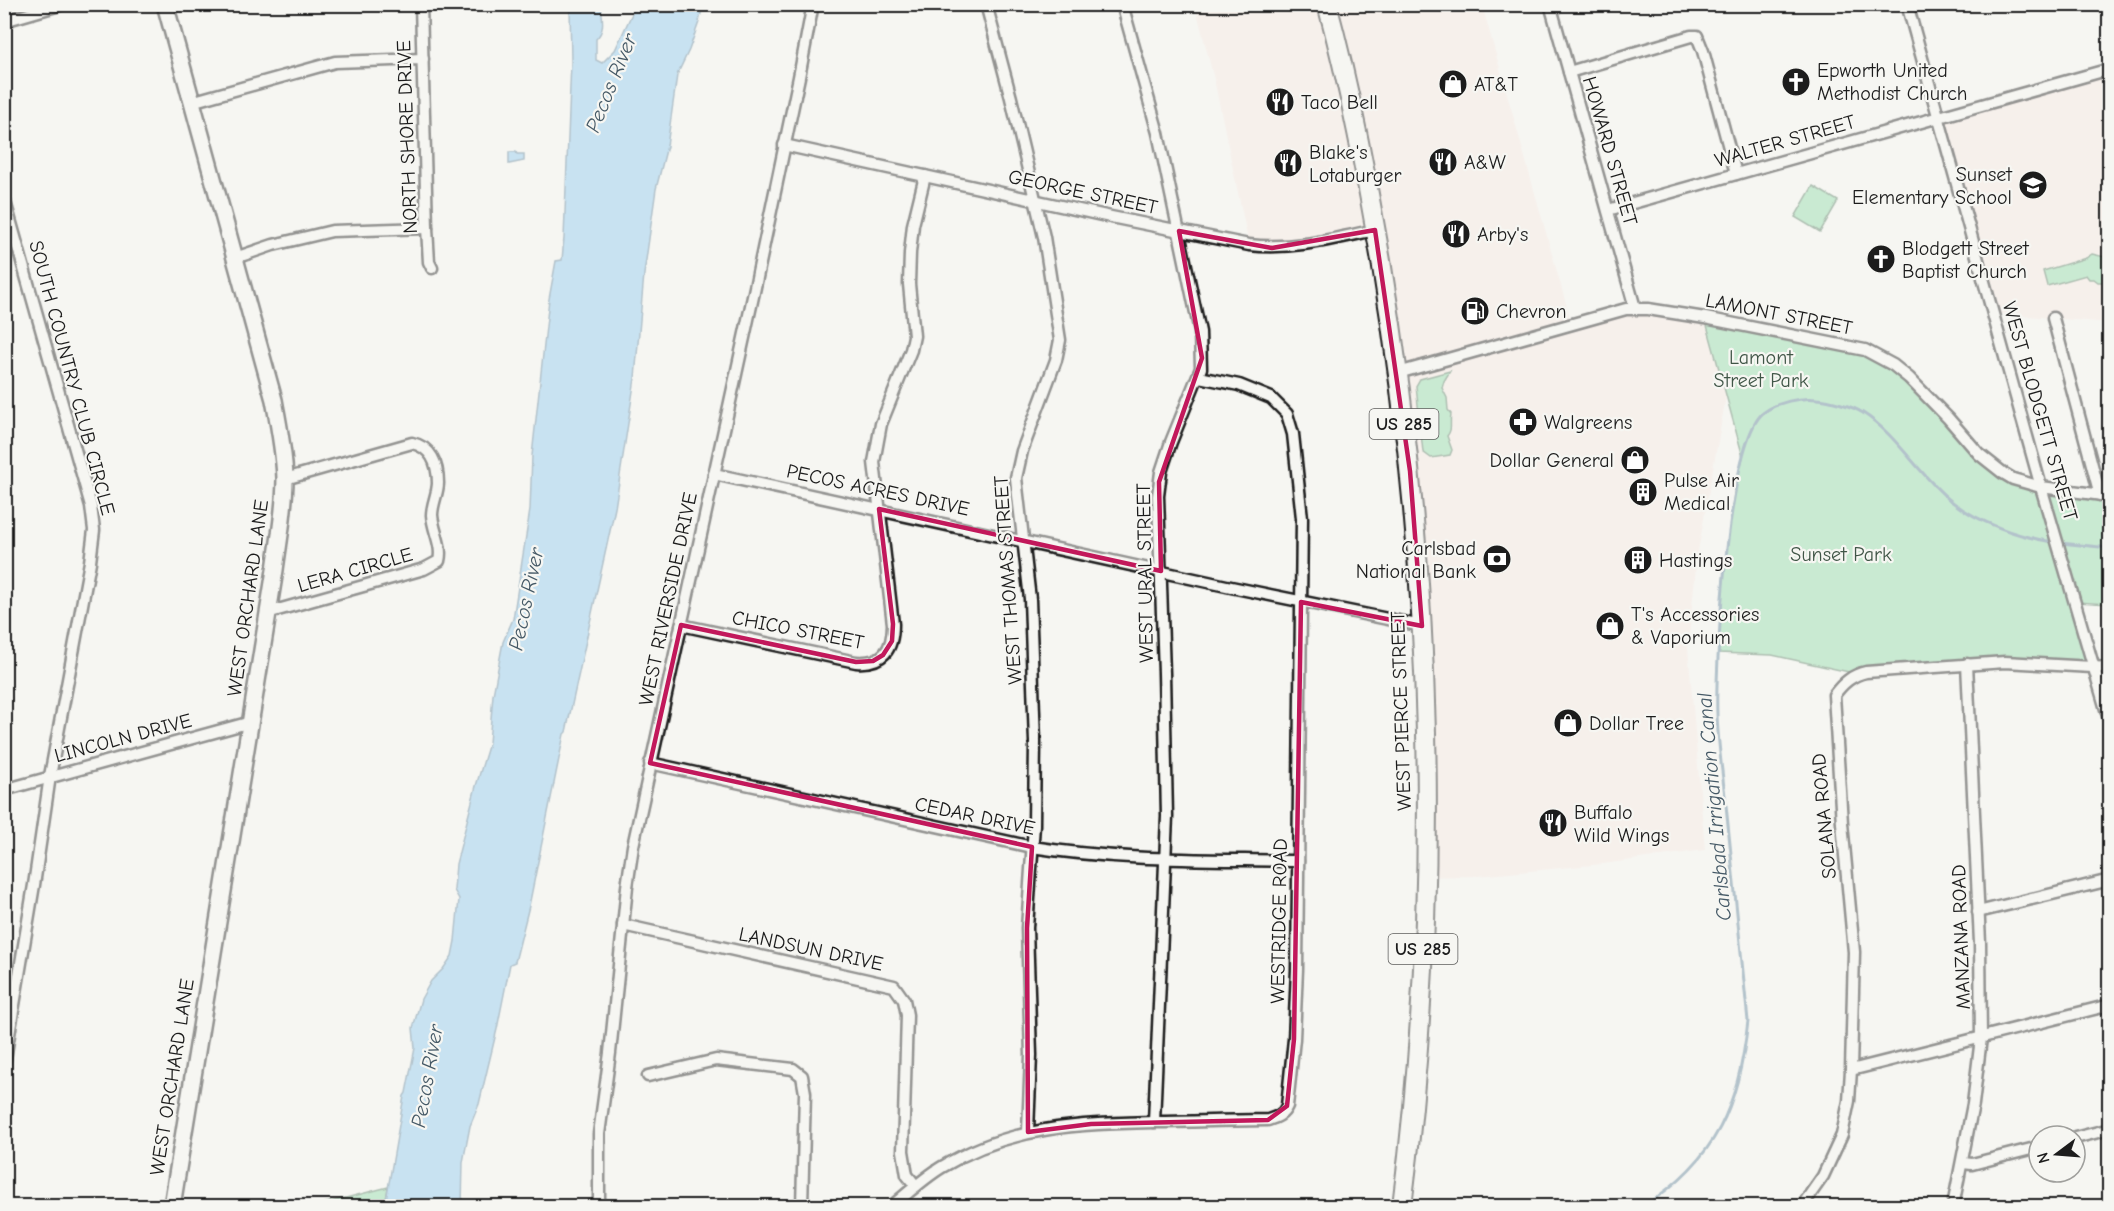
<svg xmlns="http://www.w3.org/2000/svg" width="2114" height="1211" font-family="'Comic Neue',sans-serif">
	<rect width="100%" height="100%" fill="#f6f6f2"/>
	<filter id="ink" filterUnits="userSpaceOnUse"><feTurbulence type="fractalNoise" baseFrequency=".0167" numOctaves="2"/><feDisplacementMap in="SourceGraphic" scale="12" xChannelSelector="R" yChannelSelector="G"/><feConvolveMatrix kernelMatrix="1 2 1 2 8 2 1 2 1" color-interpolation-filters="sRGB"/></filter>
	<g filter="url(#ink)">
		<!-- built -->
		<g fill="#f7e9e3">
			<polygon points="1195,5 1482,5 1572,325 1626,309 1705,318 1726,397 1697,557 1688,647 1705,850 1603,864 1478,876 1426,877 1424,690 1375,230 1299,246 1249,245 1214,79"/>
			<polygon points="2109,69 2109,323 1993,313 1938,117"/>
		</g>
		<!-- green -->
		<g fill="#93dcab" stroke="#587c64" stroke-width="1.5">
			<polygon points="1813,186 1838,201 1820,232 1795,217"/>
			<polygon points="2092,254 2109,258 2109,282 2098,282 2094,279 2089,279 2086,275 2047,286 2043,271 2086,258"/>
			<polygon points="1705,318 1878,356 2003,473 2109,496 2109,604 2076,602 2093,667 2022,662 1858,674 1772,655 1718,653 1725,562 1734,493 1743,457"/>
			<path d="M1450,371L1444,381L1442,388L1447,398L1448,410L1451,414C1449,423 1453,429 1447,436L1452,450L1450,455L1431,458L1423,452L1416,386L1420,379Z"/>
			<polygon points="388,1187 385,1206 315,1206"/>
		</g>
		<!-- water -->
		<g fill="#91caf0" stroke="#62849b" stroke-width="1.5">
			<path d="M570,5H601C602,17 606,30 596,39V60L602,63L615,50L636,5H703L699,22L689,50L677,75L667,146L656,189L644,274L635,378L615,508L566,732L564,734L529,906L515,962L510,964L497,1029L479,1104L470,1126L463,1162L462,1206H385L404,1096L406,1093L415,1048L413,1028L421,999L431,981L443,969L452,956L455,941L459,899L454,890L456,864L476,786L489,743L493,695L503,642L513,619L530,510L532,456L549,299L556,261L562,260L564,238L571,62Z"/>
			<polygon points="516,152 517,154 524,154 524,161 509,164 509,152"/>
		</g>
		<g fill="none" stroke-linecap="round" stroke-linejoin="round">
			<!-- stream -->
			<g stroke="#62849b" stroke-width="3">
				<polyline points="2060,543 2110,548"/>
				<path d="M1644,1206C1717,1159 1739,1105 1748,1021C1741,952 1734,884 1727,815C1724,782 1718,748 1717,714C1715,664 1728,442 1763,413C1777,402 1800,397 1817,399C1830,400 1852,406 1863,413C1896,434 1920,476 1951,501C1979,523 2019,537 2053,542"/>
			</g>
			<!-- street casing -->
			<g stroke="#1c1c1c" stroke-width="15">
				<g id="street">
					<polyline points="421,4 427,228 429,262 432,268"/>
					<polyline points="986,4 1011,98 1044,237 1060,340 1056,360 1022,451 1016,478 1030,599 1035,742 1034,825 1027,928 1031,1055 1028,1132"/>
					<polyline points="1122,4 1158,133 1200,332 1201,368 1171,442 1161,472 1158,496 1164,673 1167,816 1154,1122"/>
					<polyline points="1550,4 1635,308"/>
					<polyline points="1907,4 2041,487 2110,723"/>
					<polyline points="4,21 63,4"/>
					<polyline points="1569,72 1691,36 1697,36 1703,51 1736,174"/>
					<polyline points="191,102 335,62 423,59"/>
					<path d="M784,145L1106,216L1249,245C1293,250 1333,239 1375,230"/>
					<polyline points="4,198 91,506 94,530 90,562 50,776 34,885 4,1065"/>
					<polyline points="1608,210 2110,69"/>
					<polyline points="235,258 273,245 332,231 427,228"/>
					<polyline points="2053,318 2100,495"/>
					<polyline points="1398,373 1626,309 1648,309 1705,318 1865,350 1893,365 1909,378 1948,418 1979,454 2003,473 2013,479 2041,487 2110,496"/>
					<polyline points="714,474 1231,587 1422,626"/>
					<path d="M267,613L424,569L439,561C443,546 433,531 432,515C432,504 438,493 438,483C438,464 431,447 412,443L285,479"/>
					<path d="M681,625L856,662C883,664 893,650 893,624L874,462L881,424L911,350L914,336L909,284L910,253L913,225L925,176"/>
					<path d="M650,763L1032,847C1120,861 1209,859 1298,861"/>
					<polyline points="4,790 251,722"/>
					<polyline points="1978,912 2110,880"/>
					<polyline points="623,925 894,986 904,1000 907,1015 903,1151 907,1175 916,1186"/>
					<polyline points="1851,1070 2110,1005"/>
					<polyline points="648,1076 716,1060 793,1069 802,1076 805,1093 802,1206"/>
					<polyline points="2075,1138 2110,1129"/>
					<polyline points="1963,1163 1972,1164 2039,1147"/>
					<polyline points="599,1206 599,1134 610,1053 627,887 633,846 754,292 799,77 813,4"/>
					<path d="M892,1206C908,1193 924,1178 942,1167C1010,1126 1078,1124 1154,1122C1192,1122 1230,1120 1268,1120C1277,1117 1283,1115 1287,1106L1294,1039L1297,969L1302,518L1293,434L1287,414L1271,398L1239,385L1199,377"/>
					<path d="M1802,1206L1823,1176L1842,1135L1849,1101L1851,1070L1854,952L1842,823L1834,695C1843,683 1852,675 1866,672L2005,662L2110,668"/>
					<polyline points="1953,1206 1973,1104 1981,1038 1980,943 1967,664"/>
				</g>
			</g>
			<!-- secondary casing -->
			<g stroke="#1c1c1c" stroke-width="20">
				<path id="secondary" d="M165,4L274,400C279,426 284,451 285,478C285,509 279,539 275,570L172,1206"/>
			</g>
			<!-- highway casing -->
			<g stroke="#1c1c1c" stroke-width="22">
				<path id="highway" d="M1327,4C1350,89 1366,175 1381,261C1433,572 1442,893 1402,1206"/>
			</g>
			<!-- street -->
			<use href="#street" stroke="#f6f6f2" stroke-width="10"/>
			<!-- secondary -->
			<use href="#secondary" stroke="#f6f6f2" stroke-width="15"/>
			<!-- highway -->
			<use href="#highway" stroke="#f6f6f2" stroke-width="18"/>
		</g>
	</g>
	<!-- marked area -->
	<path d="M0 0H2114V1211H0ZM1375,230L1410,471L1422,626L1301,602L1294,1039L1287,1106L1268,1120L1091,1124L1028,1132L1027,928L1032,847L650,763L681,625L856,662L873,661L883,655L892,641L893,624L879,509L1161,571L1159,482L1202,358L1179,231L1272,248Z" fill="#f6f6f2" fill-opacity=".55" fill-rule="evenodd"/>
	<path fill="none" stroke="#c2185b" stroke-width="4.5" stroke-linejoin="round" d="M1375,230L1410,471L1422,626L1301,602L1294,1039L1287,1106L1268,1120L1091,1124L1028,1132L1027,928L1032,847L650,763L681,625L856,662L873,661L883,655L892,641L893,624L879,509L1161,571L1159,482L1202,358L1179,231L1272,248Z"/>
	<!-- icons -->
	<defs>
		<g id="church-disc" transform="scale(1.5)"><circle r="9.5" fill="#1c1c1c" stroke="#f6f6f2"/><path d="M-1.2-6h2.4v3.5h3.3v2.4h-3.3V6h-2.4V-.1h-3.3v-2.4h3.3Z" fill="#fff"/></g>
		<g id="shop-disc" transform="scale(1.5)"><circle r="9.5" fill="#1c1c1c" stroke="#f6f6f2"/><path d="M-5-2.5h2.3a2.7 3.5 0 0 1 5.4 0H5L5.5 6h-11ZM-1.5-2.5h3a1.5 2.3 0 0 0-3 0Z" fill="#fff"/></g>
		<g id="restaurant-disc" transform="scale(1.5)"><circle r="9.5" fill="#1c1c1c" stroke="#f6f6f2"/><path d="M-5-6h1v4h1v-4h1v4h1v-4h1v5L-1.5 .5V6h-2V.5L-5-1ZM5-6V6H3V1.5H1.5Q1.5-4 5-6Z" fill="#fff"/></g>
		<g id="school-disc" transform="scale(1.5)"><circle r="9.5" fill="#1c1c1c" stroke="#f6f6f2"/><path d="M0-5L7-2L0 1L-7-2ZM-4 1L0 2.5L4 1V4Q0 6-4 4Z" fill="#fff"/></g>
		<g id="fuel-disc" transform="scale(1.5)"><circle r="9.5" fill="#1c1c1c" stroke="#f6f6f2"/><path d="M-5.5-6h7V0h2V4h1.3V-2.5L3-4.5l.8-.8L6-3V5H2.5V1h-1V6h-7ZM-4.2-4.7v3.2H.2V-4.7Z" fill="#fff"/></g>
		<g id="pharmacy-disc" transform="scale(1.5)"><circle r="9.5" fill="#1c1c1c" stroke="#f6f6f2"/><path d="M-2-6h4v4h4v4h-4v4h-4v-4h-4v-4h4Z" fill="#fff"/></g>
		<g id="building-disc" transform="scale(1.5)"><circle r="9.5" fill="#1c1c1c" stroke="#f6f6f2"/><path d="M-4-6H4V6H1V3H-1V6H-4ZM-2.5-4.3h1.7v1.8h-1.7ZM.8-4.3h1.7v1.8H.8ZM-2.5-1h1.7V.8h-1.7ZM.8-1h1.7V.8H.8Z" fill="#fff"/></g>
		<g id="bank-disc" transform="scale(1.5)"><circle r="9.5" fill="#1c1c1c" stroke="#f6f6f2"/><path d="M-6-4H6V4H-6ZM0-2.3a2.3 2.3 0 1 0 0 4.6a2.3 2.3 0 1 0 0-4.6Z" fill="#fff"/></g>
	</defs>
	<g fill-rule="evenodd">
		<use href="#church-disc" x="1796" y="82"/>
		<use href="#shop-disc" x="1453" y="84"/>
		<use href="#restaurant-disc" x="1280" y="102"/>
		<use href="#restaurant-disc" x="1443" y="162"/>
		<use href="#restaurant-disc" x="1288" y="163"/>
		<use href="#school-disc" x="2033" y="185"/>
		<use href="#restaurant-disc" x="1456" y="234"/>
		<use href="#church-disc" x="1881" y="259"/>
		<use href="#fuel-disc" x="1475" y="311"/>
		<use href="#pharmacy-disc" x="1523" y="422"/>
		<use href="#shop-disc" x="1635" y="460"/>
		<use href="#building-disc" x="1643" y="492"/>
		<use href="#bank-disc" x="1497" y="559"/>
		<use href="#building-disc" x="1638" y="560"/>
		<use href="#shop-disc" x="1610" y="626"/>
		<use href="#shop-disc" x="1568" y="723"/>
		<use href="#restaurant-disc" x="1553" y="823"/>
	</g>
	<g text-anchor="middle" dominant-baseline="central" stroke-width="4.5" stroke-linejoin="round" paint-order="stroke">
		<!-- shield labels -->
		<g fill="#f6f6f2" stroke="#5d5d5c" stroke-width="1.5">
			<rect x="1369.5" y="409" width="69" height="30" rx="4.5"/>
			<rect x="1388.5" y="934" width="69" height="30" rx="4.5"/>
		</g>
		<g font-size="18" font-weight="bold" fill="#1c1c1c">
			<text x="1404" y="424">US 285</text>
			<text x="1423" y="949">US 285</text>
		</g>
		<!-- poi labels -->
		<g font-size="20" fill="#1c1c1c" stroke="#f6f6f2" text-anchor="start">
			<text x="1817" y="70">Epworth United<tspan x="1817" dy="23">Methodist Church</tspan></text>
			<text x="1474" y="84">AT&amp;T</text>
			<text x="1301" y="102">Taco Bell</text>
			<text x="1309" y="152">Blake's<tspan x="1309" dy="23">Lotaburger</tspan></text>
			<text x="1464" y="162">A&amp;W</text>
			<text x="2012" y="174" text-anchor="end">Sunset<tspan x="2012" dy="23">Elementary School</tspan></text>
			<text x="1477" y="234">Arby's</text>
			<text x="1902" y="248">Blodgett Street<tspan x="1902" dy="23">Baptist Church</tspan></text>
			<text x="1496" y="311">Chevron</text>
			<text x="1544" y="422">Walgreens</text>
			<text x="1614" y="460" text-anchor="end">Dollar General</text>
			<text x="1664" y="480">Pulse Air<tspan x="1664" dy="23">Medical</tspan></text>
			<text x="1476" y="548" text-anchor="end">Carlsbad<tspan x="1476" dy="23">National Bank</tspan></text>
			<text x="1659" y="560">Hastings</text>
			<text x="1631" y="614">T's Accessories<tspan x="1631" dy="23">&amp; Vaporium</tspan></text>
			<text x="1589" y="723">Dollar Tree</text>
			<text x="1574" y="812">Buffalo<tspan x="1574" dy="23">Wild Wings</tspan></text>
		</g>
		<!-- street labels -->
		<g font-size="20" fill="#1c1c1c" stroke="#f6f6f2">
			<text transform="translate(407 137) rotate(-92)">NORTH SHORE DRIVE</text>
			<text transform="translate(1785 141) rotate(-16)">WALTER STREET</text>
			<text transform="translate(1610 151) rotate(74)">HOWARD STREET</text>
			<text transform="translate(1083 192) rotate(12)">GEORGE STREET</text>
			<text transform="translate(1779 314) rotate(11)">LAMONT STREET</text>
			<text transform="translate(72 378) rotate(75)">SOUTH COUNTRY CLUB CIRCLE</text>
			<text transform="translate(2040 411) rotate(74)">WEST BLODGETT STREET</text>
			<text transform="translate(878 490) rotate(12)">PECOS ACRES DRIVE</text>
			<text transform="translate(355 570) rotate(-16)">LERA CIRCLE</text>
			<text transform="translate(1145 573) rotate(-91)">WEST URAL STREET</text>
			<text transform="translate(1008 580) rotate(-94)">WEST THOMAS STREET</text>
			<text transform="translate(248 598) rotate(-82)">WEST ORCHARD LANE</text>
			<text transform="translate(668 599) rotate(-78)">WEST RIVERSIDE DRIVE</text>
			<text transform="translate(798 630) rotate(11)">CHICO STREET</text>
			<text transform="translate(1401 711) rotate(-92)">WEST PIERCE STREET</text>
			<text transform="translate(123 738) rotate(-15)">LINCOLN DRIVE</text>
			<text transform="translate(975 816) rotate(12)">CEDAR DRIVE</text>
			<text transform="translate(1824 816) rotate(-95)">SOLANA ROAD</text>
			<text transform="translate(1279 921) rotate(-89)">WESTRIDGE ROAD</text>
			<text transform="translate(1961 937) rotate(-92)">MANZANA ROAD</text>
			<text transform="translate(811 949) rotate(12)">LANDSUN DRIVE</text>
			<text transform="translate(172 1077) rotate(-81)">WEST ORCHARD LANE</text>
		</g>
		<!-- park labels -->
		<g font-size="20" fill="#405647" stroke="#f6f6f2">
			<text x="1761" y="357">Lamont<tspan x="1761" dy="23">Street Park</tspan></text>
			<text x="1841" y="554">Sunset Park</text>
		</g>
		<!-- water labels -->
		<g font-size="21" font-style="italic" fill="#455966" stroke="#f6f6f2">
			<text transform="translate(611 83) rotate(-68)">Pecos River</text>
			<text transform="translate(526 599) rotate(-78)">Pecos River</text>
			<text transform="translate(1714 807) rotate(-95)">Carlsbad Irrigation Canal</text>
			<text transform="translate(427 1076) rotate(-80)">Pecos River</text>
		</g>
	</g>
	<!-- margin -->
	<rect width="2114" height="1211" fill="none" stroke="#f6f6f2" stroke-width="24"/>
	<rect x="12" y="12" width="2090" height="1187" fill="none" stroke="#1c1c1c" stroke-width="2" filter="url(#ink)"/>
	<!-- north arrow -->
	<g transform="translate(2057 1154) rotate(254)"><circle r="28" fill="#f6f6f2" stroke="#9f9f9c" stroke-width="1.5"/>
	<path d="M0-4.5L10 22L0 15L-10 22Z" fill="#1c1c1c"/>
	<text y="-9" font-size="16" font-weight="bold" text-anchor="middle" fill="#1c1c1c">N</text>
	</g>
</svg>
